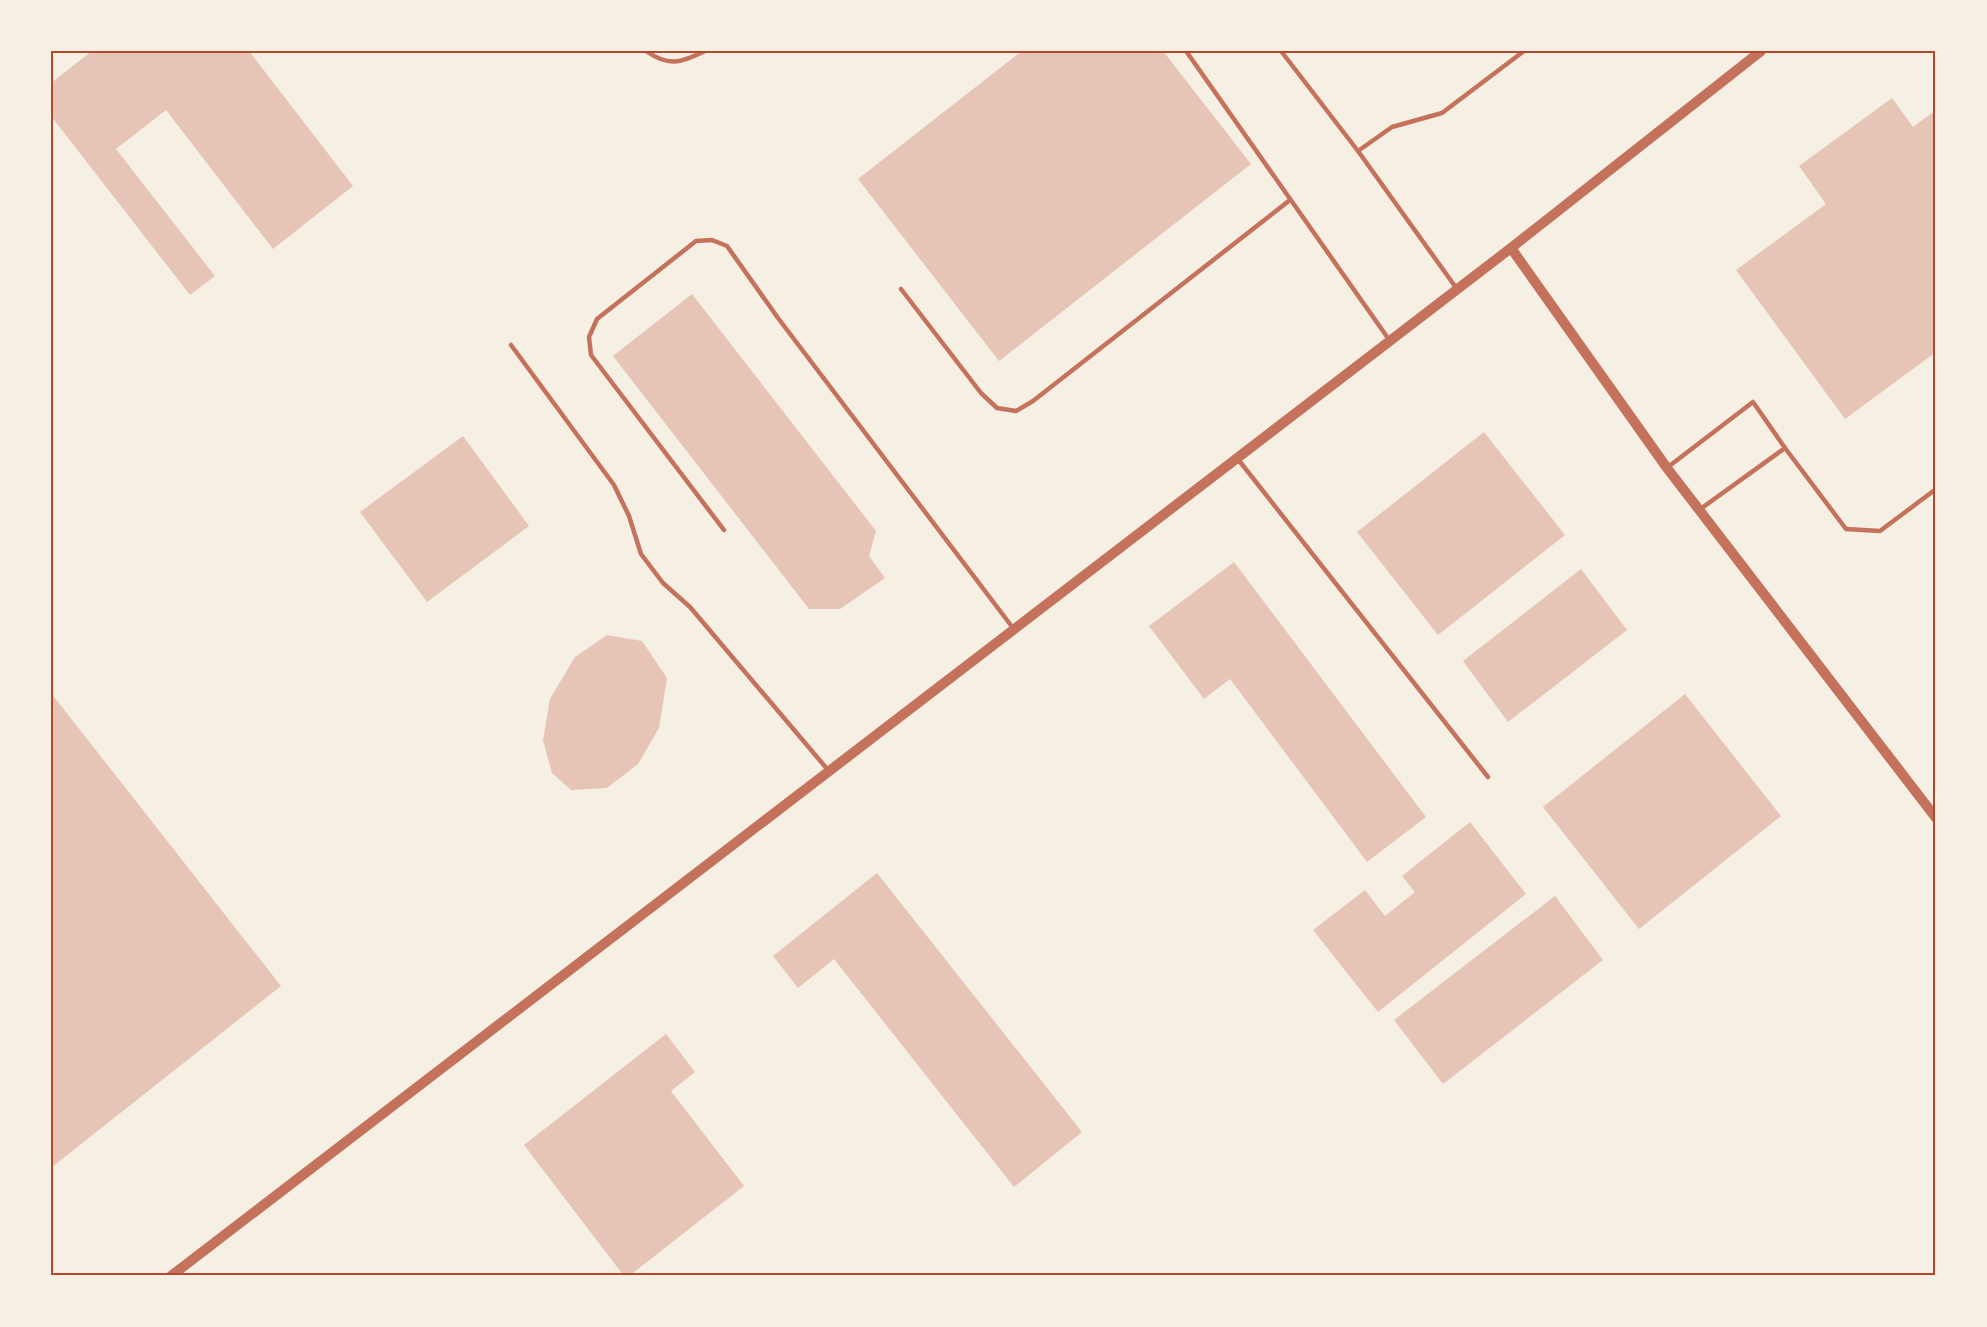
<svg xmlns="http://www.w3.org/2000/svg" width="1987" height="1327" font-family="Commissioner,sans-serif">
	<rect width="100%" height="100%" fill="#f6efe4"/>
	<!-- building -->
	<g fill="#e6c5b7">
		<polygon points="92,51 249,51 353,186 273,249 166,110 116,149 215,276 190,295 51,116 51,83"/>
		<polygon points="1022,51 1163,51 1251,164 999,361 858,179"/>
		<polygon points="1892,98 1913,127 1936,110 1936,352 1845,419 1736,270 1826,204 1799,166"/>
		<polygon points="692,294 876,531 869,556 885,578 840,609 809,609 613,356"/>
		<polygon points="1484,432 1565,535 1438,635 1357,532"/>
		<polygon points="463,436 529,526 427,602 360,512"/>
		<polygon points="1234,562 1426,817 1367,862 1230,679 1204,699 1149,626"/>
		<polygon points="1581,569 1627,630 1508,722 1463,661"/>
		<polygon points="607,635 642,641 667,678 659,728 638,764 607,788 571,790 552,773 543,740 550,699 575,657"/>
		<polygon points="51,693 281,986 52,1167 51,1165"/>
		<polygon points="1685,694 1781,816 1639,929 1543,807"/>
		<polygon points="1470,822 1526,894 1378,1012 1313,930 1365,890 1385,916 1415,892 1402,876"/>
		<polygon points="877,873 1082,1132 1014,1187 834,959 798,988 773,956"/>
		<polygon points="1555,896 1603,960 1443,1084 1394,1020"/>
		<polygon points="666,1034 695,1072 671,1091 744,1186 629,1276 624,1276 524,1145"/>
	</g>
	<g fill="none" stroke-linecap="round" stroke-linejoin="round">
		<!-- service -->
		<g stroke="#c5725c" stroke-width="4.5">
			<path d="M646,51C669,67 681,63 705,51"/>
			<polyline points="1186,51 1390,341"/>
			<polyline points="1281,51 1358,151 1457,289"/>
			<polyline points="1358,151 1392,127 1442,113 1524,51"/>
			<polyline points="901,289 981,393 997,408 1016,411 1033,401 1290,200"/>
			<polyline points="511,345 614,485 629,516 641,554 663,583 690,607 828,770"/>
			<polyline points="1237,458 1488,777"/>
			<polyline points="1668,467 1753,402 1785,448"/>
			<polyline points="1699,510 1785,448 1846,529 1880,531 1936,489"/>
			<polyline points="724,530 591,355 589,337 597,319 696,241 712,240 727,246 778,318 1013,628"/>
		</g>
		<!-- tertiary -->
		<g stroke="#c5725c" stroke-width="10">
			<polyline points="1511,248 1667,468 1936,818"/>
			<polyline points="171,1276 1511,248 1761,51"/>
		</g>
	</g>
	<!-- border -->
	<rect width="1987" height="1327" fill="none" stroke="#f6efe4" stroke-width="105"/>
	<rect x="52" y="52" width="1882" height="1222" fill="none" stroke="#b5482f" stroke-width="2"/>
</svg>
